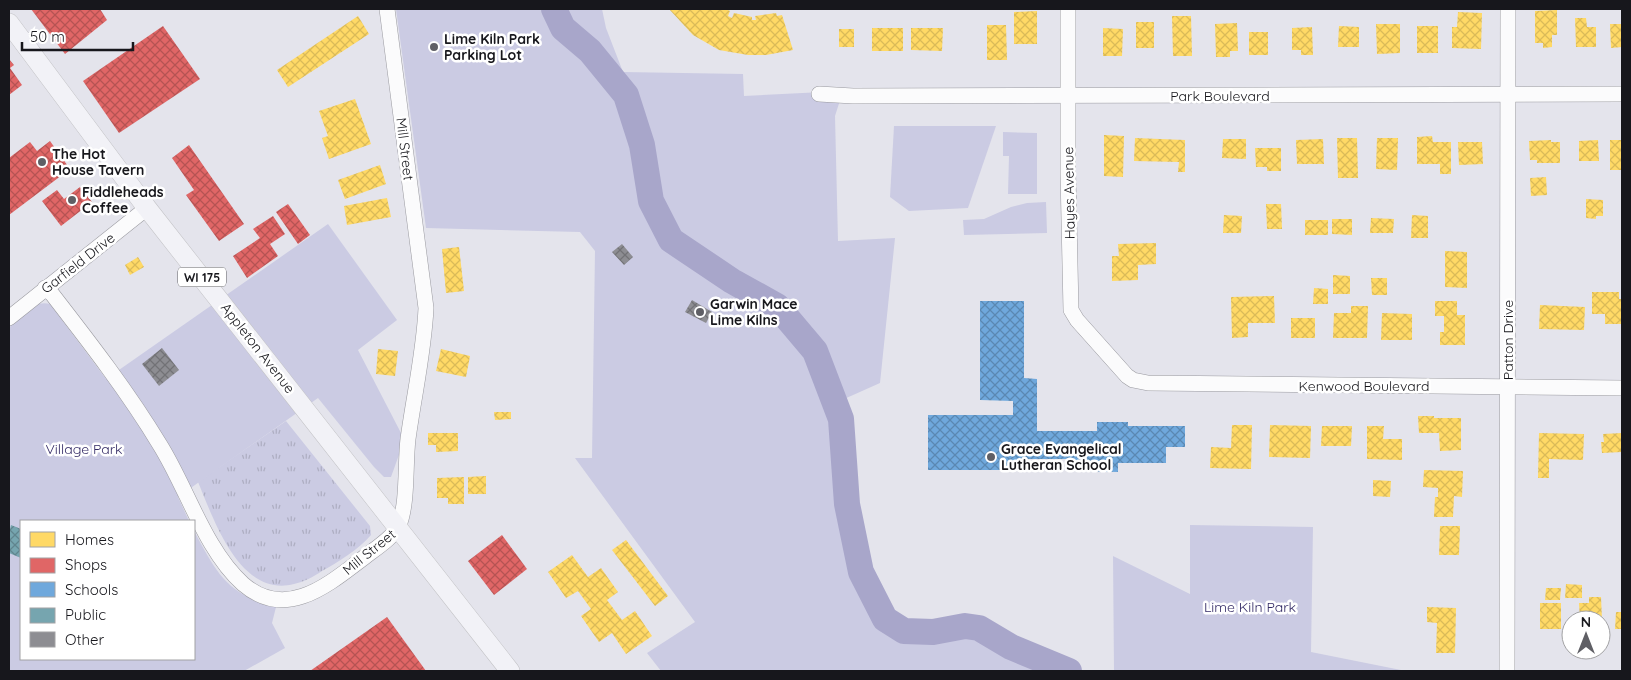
<svg xmlns="http://www.w3.org/2000/svg" width="1631" height="680" font-family="Quicksand,sans-serif">
	<defs>
		<pattern id="grass-tufts" width="24" height="20" patternUnits="userSpaceOnUse" patternTransform="scale(1.25)"><rect width="24" height="20" fill="#cbcbe3"/><path d="M3 7l-1-3M5 7V3M7 7l1-3M15 17l-1-3M17 17v-4M19 17l1-3" fill="none" stroke="#aeaec2"/></pattern>
		<pattern id="homes-cross-hatch" width="8" height="8" patternUnits="userSpaceOnUse" patternTransform="scale(1.25)"><rect width="8" height="8" fill="#ffd966"/><path d="M0 0l8 8M0 8l8-8" fill="none" stroke="#daba58"/></pattern>
		<pattern id="shops-cross-hatch" width="8" height="8" patternUnits="userSpaceOnUse" patternTransform="scale(1.25)"><rect width="8" height="8" fill="#e06666"/><path d="M0 0l8 8M0 8l8-8" fill="none" stroke="#b55353"/></pattern>
		<pattern id="schools-cross-hatch" width="8" height="8" patternUnits="userSpaceOnUse" patternTransform="scale(1.25)"><rect width="8" height="8" fill="#6fa8dc"/><path d="M0 0l8 8M0 8l8-8" fill="none" stroke="#5a88b2"/></pattern>
		<pattern id="public-cross-hatch" width="8" height="8" patternUnits="userSpaceOnUse" patternTransform="scale(1.25)"><rect width="8" height="8" fill="#76a5af"/><path d="M0 0l8 8M0 8l8-8" fill="none" stroke="#60858e"/></pattern>
		<pattern id="building-cross-hatch" width="8" height="8" patternUnits="userSpaceOnUse" patternTransform="scale(1.25)"><rect width="8" height="8" fill="#8d8d92"/><path d="M0 0l8 8M0 8l8-8" fill="none" stroke="#727276"/></pattern>
	</defs>
	<rect width="100%" height="100%" fill="#e4e4ec"/>
	<!-- grass -->
	<path fill="url(#grass-tufts)" d="M286,421L370,526L371,535C359,549 337,563 322,571C313,577 304,582 294,584C240,598 214,520 198,482Z"/>
	<!-- park -->
	<g fill="#cbcbe3">
		<polygon points="396,9 602,9 606,28 623,72 743,74 744,96 843,91 835,116 838,241 895,238 880,383 824,408 835,436 840,501 852,573 865,606 880,625 904,640 921,641 954,635 976,637 1005,649 1041,671 661,671 647,653 695,622 575,458 592,458 595,251 580,232 426,228"/>
		<polygon points="894,126 996,126 968,208 909,211 890,197"/>
		<polygon points="1003,132 1037,133 1037,194 1008,194 1009,156 1003,156"/>
		<polygon points="1046,202 1047,233 964,235 963,220 984,219 1011,207 1027,203"/>
		<path d="M328,224L397,320L358,350L401,433L400,452L391,477H384L374,467L318,398L178,497L189,521H21V659H194V531C217,573 226,594 276,607L272,623L285,648L244,671H9V328C21,316 32,300 50,304L106,379Z"/>
		<polygon points="1190,525 1313,527 1311,652 1406,671 1114,671 1113,556 1190,594"/>
	</g>
	<!-- homes -->
	<g fill="url(#homes-cross-hatch)">
		<polygon points="669,9 726,9 730,11 728,16 732,18 734,13 752,17 752,20 756,20 755,16 776,13 777,16 782,15 793,50 766,55 748,55 719,50 693,35"/>
		<polygon points="1557,10 1557,35 1552,35 1552,47 1543,48 1543,43 1535,43 1535,11"/>
		<polygon points="1037,11 1037,44 1014,44 1014,12"/>
		<polygon points="1458,12 1482,13 1481,49 1452,48 1452,27 1457,27"/>
		<polygon points="358,16 369,34 288,87 277,70"/>
		<polygon points="1172,16 1191,16 1192,56 1173,56"/>
		<polygon points="1575,18 1586,18 1587,27 1596,27 1596,47 1576,47"/>
		<rect x="1136" y="22" width="18" height="26"/>
		<polygon points="1237,23 1238,51 1230,51 1230,57 1216,57 1215,24"/>
		<polygon points="1376,24 1400,24 1400,53 1377,54"/>
		<polygon points="1610,24 1622,24 1622,47 1611,48"/>
		<polygon points="987,25 1006,25 1007,60 987,60"/>
		<polygon points="1339,26 1359,27 1359,47 1338,47"/>
		<rect x="1417" y="26" width="21" height="27"/>
		<polygon points="1312,27 1313,55 1301,55 1301,50 1292,50 1292,28"/>
		<rect x="872" y="28" width="31" height="23"/>
		<polygon points="911,28 943,28 942,51 911,50"/>
		<polygon points="1103,28 1123,29 1122,56 1103,56"/>
		<rect x="839" y="29" width="15" height="18"/>
		<rect x="1249" y="32" width="19" height="23"/>
		<polygon points="355,99 371,144 329,159 322,138 328,136 319,111"/>
		<polygon points="1104,135 1124,136 1123,177 1104,176"/>
		<polygon points="1432,136 1433,142 1451,142 1451,174 1440,174 1440,164 1417,164 1417,137"/>
		<polygon points="1135,138 1185,140 1185,172 1178,172 1179,162 1134,161"/>
		<polygon points="1337,138 1357,138 1358,178 1338,178"/>
		<polygon points="1377,138 1398,138 1397,170 1376,169"/>
		<polygon points="1223,139 1246,139 1246,159 1222,158"/>
		<polygon points="1323,139 1324,164 1297,164 1296,140"/>
		<polygon points="1551,140 1551,142 1560,142 1560,163 1537,163 1537,160 1530,160 1529,141"/>
		<polygon points="1598,140 1599,161 1579,161 1579,141"/>
		<rect x="1610" y="140" width="12" height="30"/>
		<polygon points="1458,142 1482,142 1483,164 1459,165"/>
		<polygon points="1255,148 1281,148 1281,171 1267,171 1267,167 1256,167"/>
		<polygon points="380,165 386,184 345,199 338,180"/>
		<polygon points="1546,177 1547,195 1531,196 1530,178"/>
		<polygon points="387,198 391,217 347,225 344,206"/>
		<polygon points="1586,199 1603,200 1603,216 1596,216 1596,219 1586,218"/>
		<polygon points="1266,204 1281,204 1282,229 1267,229"/>
		<polygon points="1224,215 1242,216 1241,233 1223,233"/>
		<polygon points="1412,215 1428,216 1428,238 1411,238"/>
		<polygon points="1371,218 1394,219 1393,233 1370,233"/>
		<polygon points="1332,219 1352,219 1352,235 1332,234"/>
		<rect x="1305" y="220" width="23" height="15"/>
		<polygon points="1156,243 1156,264 1138,265 1138,280 1112,281 1112,256 1119,256 1118,244"/>
		<polygon points="459,247 464,291 446,293 442,249"/>
		<polygon points="1445,251 1467,252 1467,288 1445,287"/>
		<polygon points="138,257 144,267 130,275 125,265"/>
		<polygon points="1333,275 1350,276 1350,294 1333,294"/>
		<polygon points="1371,278 1387,278 1387,295 1372,295"/>
		<polygon points="1314,288 1328,289 1328,304 1313,304"/>
		<polygon points="1592,292 1619,292 1619,299 1622,299 1622,324 1605,324 1605,314 1592,314"/>
		<polygon points="1274,296 1275,323 1248,323 1248,337 1232,338 1231,297"/>
		<polygon points="1435,301 1457,301 1457,315 1465,315 1465,345 1440,345 1440,332 1444,332 1444,316 1435,316"/>
		<polygon points="1540,305 1585,307 1584,330 1539,329"/>
		<polygon points="1351,306 1368,306 1367,338 1333,338 1334,313 1351,313"/>
		<polygon points="1382,313 1412,314 1412,340 1381,340"/>
		<rect x="1291" y="318" width="24" height="20"/>
		<polygon points="378,349 398,351 395,376 376,374"/>
		<polygon points="441,349 470,356 466,377 436,371"/>
		<polygon points="494,412 511,412 511,419 495,420"/>
		<polygon points="1418,416 1434,416 1434,418 1461,418 1461,450 1440,451 1439,433 1419,433"/>
		<polygon points="1232,425 1252,425 1251,469 1210,468 1211,447 1231,448"/>
		<polygon points="1270,425 1311,426 1310,458 1269,457"/>
		<polygon points="1322,426 1352,426 1351,446 1321,446"/>
		<polygon points="1367,426 1384,426 1383,439 1402,439 1402,460 1367,459"/>
		<polygon points="428,433 458,433 458,451 436,452 436,445 428,445"/>
		<polygon points="1539,433 1584,434 1583,460 1549,459 1549,478 1538,478"/>
		<polygon points="1622,433 1622,452 1602,453 1601,442 1604,442 1603,434"/>
		<polygon points="1424,470 1463,471 1462,497 1454,496 1453,517 1434,517 1435,497 1438,497 1438,488 1423,487"/>
		<polygon points="486,476 486,494 468,494 468,477"/>
		<polygon points="464,477 464,504 448,504 448,498 437,498 437,478"/>
		<polygon points="1373,480 1391,481 1390,497 1373,496"/>
		<polygon points="1440,526 1460,526 1459,555 1439,555"/>
		<polygon points="626,540 668,596 655,606 612,550"/>
		<polygon points="572,555 588,577 601,568 618,592 607,600 622,620 635,611 652,636 626,654 612,633 599,642 581,616 591,609 578,591 566,598 548,572"/>
		<polygon points="1566,584 1582,585 1582,598 1565,598"/>
		<polygon points="1546,588 1561,588 1560,600 1545,600"/>
		<polygon points="1589,597 1601,597 1602,620 1580,620 1579,603 1589,603"/>
		<rect x="1540" y="603" width="21" height="26"/>
		<polygon points="1427,607 1456,608 1455,653 1436,653 1437,623 1427,622"/>
		<polygon points="1616,612 1622,612 1622,629 1615,629"/>
	</g>
	<!-- shops -->
	<g fill="url(#shops-cross-hatch)">
		<polygon points="31,9 100,9 107,20 65,54"/>
		<polygon points="163,26 200,79 119,133 83,81"/>
		<polygon points="9,59 14,65 10,68 22,85 9,95"/>
		<polygon points="50,141 70,169 9,215 9,158 30,142 37,151"/>
		<polygon points="189,145 244,224 219,241 186,195 194,190 172,158"/>
		<polygon points="80,187 92,202 61,226 42,201 57,190 64,199"/>
		<polygon points="288,204 310,235 298,244 276,212"/>
		<polygon points="273,216 285,234 270,244 278,256 247,278 233,256 260,238 253,229"/>
		<polygon points="502,535 527,569 494,595 468,561"/>
		<polygon points="387,617 426,671 310,671"/>
	</g>
	<!-- schools -->
	<polygon fill="url(#schools-cross-hatch)" points="980,301 1024,301 1024,378 1037,379 1037,431 1097,431 1097,422 1128,422 1128,426 1185,426 1185,447 1166,447 1166,463 1118,463 1118,472 1073,471 1073,459 1017,459 1017,470 928,470 928,415 1013,415 1013,401 980,400"/>
	<!-- public -->
	<polygon fill="url(#public-cross-hatch)" points="11,525 21,529 21,558 9,553 9,533"/>
	<g fill="none" stroke-linecap="round" stroke-linejoin="round">
		<!-- river -->
		<polyline stroke="#a8a6ca" stroke-width="26" points="554,9 563,28 590,51 626,95 642,145 651,201 671,240 732,281 777,306 815,351 841,419 847,504 861,572 885,619 904,631 933,632 965,626 979,628 1011,647 1069,671"/>
	</g>
	<!-- building -->
	<g fill="url(#building-cross-hatch)">
		<polygon points="622,244 633,257 624,265 612,252"/>
		<polygon points="692,300 712,312 706,323 685,312"/>
		<polygon points="162,348 179,370 159,386 142,364"/>
	</g>
	<g fill="none" stroke-linecap="round" stroke-linejoin="round">
		<!-- minor casing -->
		<g stroke="#99999f" stroke-width="16">
			<g id="minor">
				<polyline points="1068,9 1068,174 1071,310 1077,320 1127,376 1133,380 1148,383 1622,388"/>
				<polyline points="819,94 853,96 1622,94"/>
				<path d="M45,288L52,294C90,343 128,392 160,445C187,488 205,550 243,584C287,622 330,583 366,556C375,549 395,536 399,525C408,503 405,464 408,439C414,395 424,352 426,308L387,9"/>
				<polyline points="9,318 147,208"/>
				<polyline points="1507,671 1508,9"/>
			</g>
		</g>
		<!-- major casing -->
		<g stroke="#c3c3c6" stroke-width="20">
			<polyline id="major" points="9,23 147,208 510,671"/>
		</g>
		<!-- minor -->
		<use href="#minor" stroke="#fbfbfc" stroke-width="15"/>
		<!-- major -->
		<use href="#major" stroke="#f2f2f7" stroke-width="19"/>
	</g>
	<!-- markers -->
	<g fill="#5f5f65" stroke="#fff" stroke-width="2">
		<circle cx="434" cy="47" r="5"/>
		<circle cx="42" cy="162" r="5"/>
		<circle cx="72" cy="200" r="5"/>
		<circle cx="700" cy="312" r="5"/>
		<circle cx="991" cy="457" r="5"/>
	</g>
	<g text-anchor="middle" dominant-baseline="central" stroke-width="5" stroke-linejoin="round" paint-order="stroke">
		<!-- shield labels -->
		<rect fill="#fff" stroke="#5d5d60" stroke-width="1" x="178" y="267.5" width="48" height="19" rx="4"/>
		<g font-size="12" font-weight="bold" fill="#17171c">
			<text x="202" y="277">WI 175</text>
		</g>
		<!-- poi labels -->
		<g font-size="14" font-weight="bold" fill="#17171c" stroke="#fff" text-anchor="start">
			<text x="444" y="39">Lime Kiln Park<tspan x="444" dy="16">Parking Lot</tspan></text>
			<text x="52" y="154">The Hot<tspan x="52" dy="16">House Tavern</tspan></text>
			<text x="82" y="192">Fiddleheads<tspan x="82" dy="16">Coffee</tspan></text>
			<text x="710" y="304">Garwin Mace<tspan x="710" dy="16">Lime Kilns</tspan></text>
			<text x="1001" y="449">Grace Evangelical<tspan x="1001" dy="16">Lutheran School</tspan></text>
		</g>
		<!-- street labels -->
		<g font-size="14" fill="#17171c" stroke="#fff">
			<text x="1220" y="96">Park Boulevard</text>
			<text transform="translate(405 149) rotate(83)">Mill Street</text>
			<text transform="translate(1069 193) rotate(-91)">Hayes Avenue</text>
			<text transform="translate(78 263) rotate(-38)">Garfield Drive</text>
			<text transform="translate(1508 340) rotate(-90)">Patton Drive</text>
			<text transform="translate(258 348) rotate(52)">Appleton Avenue</text>
			<text x="1364" y="386">Kenwood Boulevard</text>
			<text transform="translate(369 552) rotate(-39)">Mill Street</text>
		</g>
		<!-- park labels -->
		<g font-size="14" fill="#322964" stroke="#fff">
			<text x="84" y="449">Village Park</text>
			<text x="1250" y="607">Lime Kiln Park</text>
		</g>
	</g>
	<!-- border -->
	<rect width="1631" height="680" fill="none" stroke="#17171c" stroke-width="20"/>
	<!-- legend -->
	<rect x="20" y="520" width="175" height="140" fill="#ffffff" stroke="#a2a2a4"/>
	<rect x="30" y="532" width="25" height="15" fill="#ffd966" stroke="#a2a2a4"/>
	<text x="65" y="545" font-size="15" fill="#17171c">Homes</text>
	<rect x="30" y="558" width="25" height="15" fill="#e06666" stroke="#a2a2a4"/>
	<text x="65" y="570" font-size="15" fill="#17171c">Shops</text>
	<rect x="30" y="582" width="25" height="15" fill="#6fa8dc" stroke="#a2a2a4"/>
	<text x="65" y="595" font-size="15" fill="#17171c">Schools</text>
	<rect x="30" y="608" width="25" height="15" fill="#76a5af" stroke="#a2a2a4"/>
	<text x="65" y="620" font-size="15" fill="#17171c">Public</text>
	<rect x="30" y="632" width="25" height="15" fill="#8d8d92" stroke="#a2a2a4"/>
	<text x="65" y="645" font-size="15" fill="#17171c">Other</text>
	<!-- north arrow -->
	<g transform="translate(1586 635)"><circle r="24" fill="#ffffff" stroke="#a2a2a4"/>
	<path d="M0-4L9 19L0 12L-9 19Z" fill="#5f5f65"/>
	<text y="-8" font-size="14" font-weight="bold" text-anchor="middle" fill="#17171c">N</text>
	</g>
	<!-- scale -->
	<path d="M22 42v8h111v-8" fill="none" stroke="#17171c" stroke-width="2.5"/>
	<text x="30" y="42" font-size="15" fill="#17171c" stroke="#ffffff" stroke-width="4" paint-order="stroke">50 m</text>
</svg>
